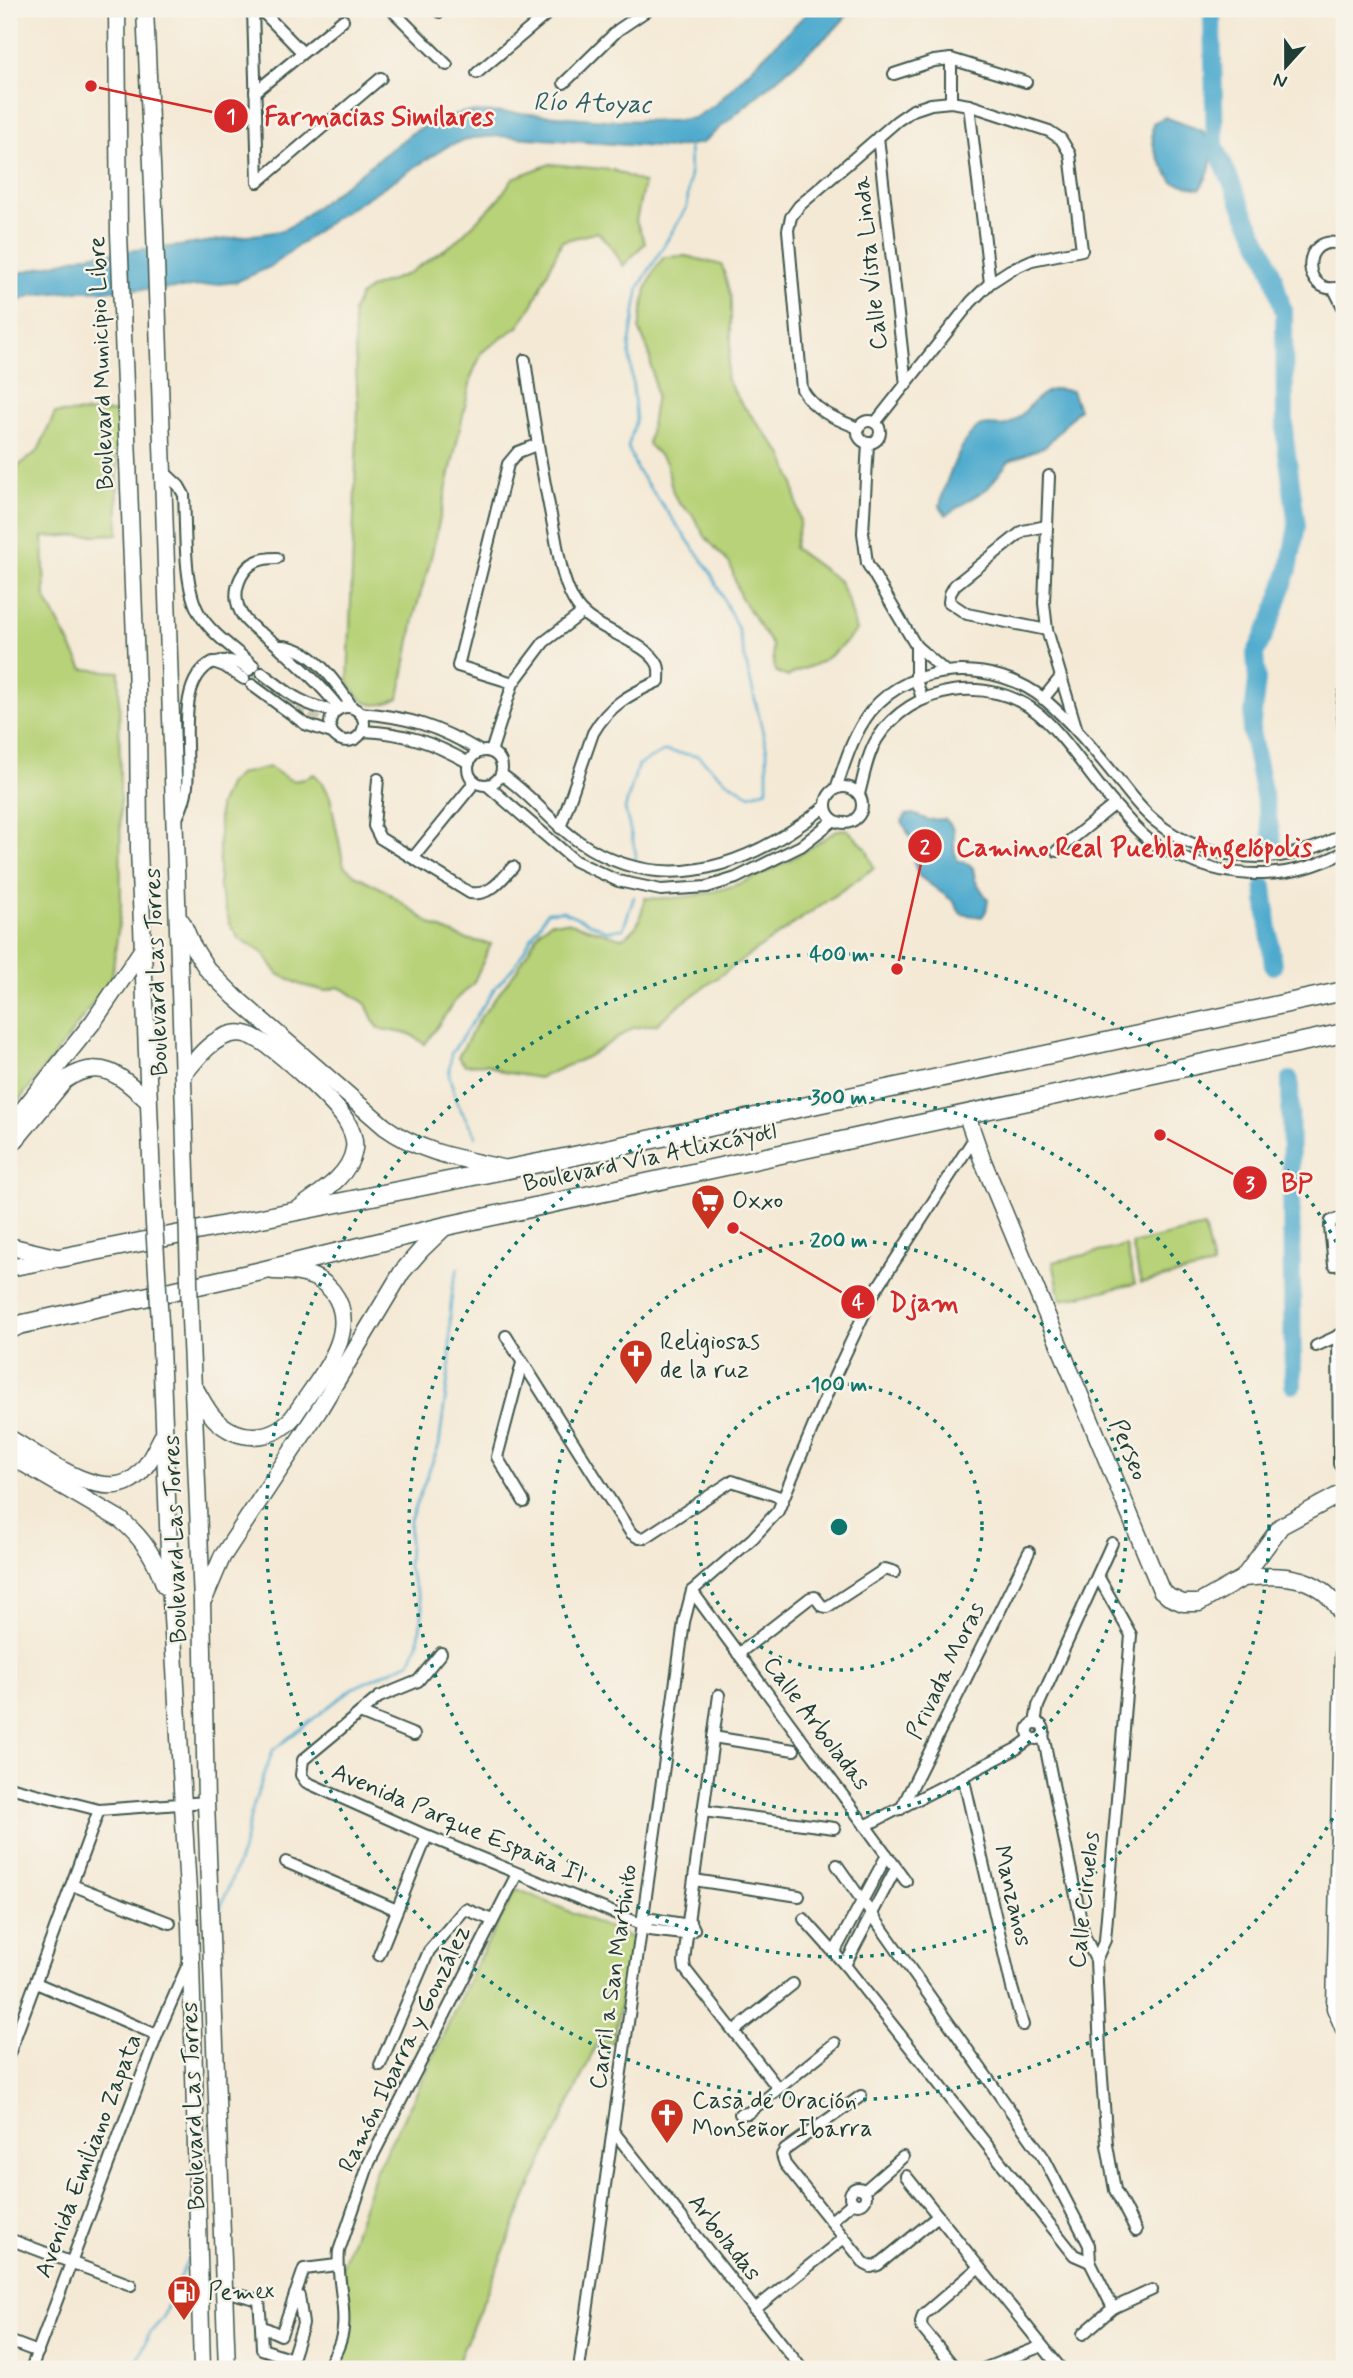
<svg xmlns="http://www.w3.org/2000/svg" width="1353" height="2378" font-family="Mynerve,sans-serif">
	<rect width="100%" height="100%" fill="#f7f3e8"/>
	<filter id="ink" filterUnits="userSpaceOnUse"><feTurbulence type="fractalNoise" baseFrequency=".0143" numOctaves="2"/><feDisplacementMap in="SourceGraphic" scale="14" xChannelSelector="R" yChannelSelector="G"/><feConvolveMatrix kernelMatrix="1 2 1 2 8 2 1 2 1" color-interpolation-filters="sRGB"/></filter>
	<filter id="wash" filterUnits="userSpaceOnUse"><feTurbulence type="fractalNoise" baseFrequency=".00686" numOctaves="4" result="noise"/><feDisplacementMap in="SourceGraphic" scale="28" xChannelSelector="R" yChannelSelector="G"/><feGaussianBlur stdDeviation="1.57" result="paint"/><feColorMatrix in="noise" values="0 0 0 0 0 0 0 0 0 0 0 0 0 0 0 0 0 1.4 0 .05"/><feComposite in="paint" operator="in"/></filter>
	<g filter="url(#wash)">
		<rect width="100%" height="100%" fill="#f4e9d5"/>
		<!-- green -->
		<g fill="#b7d278" stroke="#6b8856" stroke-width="2">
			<path d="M550,164L613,170L644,183L636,221L645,243L623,266L614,250L598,232L562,241L533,304L519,326L482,352L472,375L430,562L416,609L399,698C373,711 362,705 348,682L358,407L353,311L360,296L371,288L407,274L454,243L498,200L513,178Z"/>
			<path d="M686,256L722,265L731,298V345L726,378L741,403L783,455L793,482L800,522L794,548L839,581L849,603L856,631C845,643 832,656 818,663C807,669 797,669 788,677L775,671L772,645L740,596L730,564L706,538L692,514L679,503L673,493L666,462L648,444L656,395L649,352L639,329L646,289L655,269L664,257Z"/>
			<polygon points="117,412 118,534 43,537 45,597 83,669 119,672 121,907 112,976 65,1042 9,1113 9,473 38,451 55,413"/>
			<path d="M270,767C289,780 292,786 314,774L323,783L330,797L344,866L355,875L383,889L434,926L466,939L491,944L473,984L455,1001L425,1044L410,1034L380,1029L374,1022L366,1004L345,990L338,987L325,991L301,985L278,974L263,953L239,938L230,924L219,888V806L229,783L240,774Z"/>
			<path d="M847,829L866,848L874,868L739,962L674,1009L657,1024L633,1028L587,1057L539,1078L503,1072L487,1064L465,1065L458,1057L480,1018L518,968L541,929L551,922H567L621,938C639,932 641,915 645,898C716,903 780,870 837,830Z"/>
			<polygon points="1204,1227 1213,1266 1141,1283 1132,1244"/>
			<polygon points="1126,1246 1135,1284 1061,1300 1053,1262"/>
			<polygon points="517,1889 632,1938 613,2043 598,2041 527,2195 455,2369 334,2369 345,2349 350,2303 342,2268 376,2170 417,2092 475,1966"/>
		</g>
		<!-- water -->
		<g fill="#50abce" stroke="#387481" stroke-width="2">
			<polygon points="811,9 853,9 833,31 702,143 671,148 500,136 472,138 448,146 332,220 270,267 236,282 183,288 77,291 33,295 9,305 9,278 19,273 93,254 179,246 281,231 293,225 412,133 432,122 465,112 520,113 605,120 671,121 694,118 716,104"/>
			<path d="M1165,117L1203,131C1215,154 1214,167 1200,189L1173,182C1160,160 1149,150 1153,123Z"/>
			<path d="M1056,389L1072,391L1079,409L1046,446L1009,461L988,488L946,515L940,506C943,488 964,429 982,426C994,423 1002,430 1014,421C1029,410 1037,392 1056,389Z"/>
			<path d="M913,814L928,820L945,819C960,831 950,844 957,860L969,864L973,868L975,880L988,900L986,911L982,917L961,914L953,901L919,876L914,863L912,841L902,821L906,815Z"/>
		</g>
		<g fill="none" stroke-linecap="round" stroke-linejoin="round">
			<!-- stream -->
			<g stroke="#50abce" stroke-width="2.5">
				<polyline points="635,864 636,854 625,809 638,765 665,751 698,756 725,780 750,795 767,789 767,750 738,629 710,571 637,470 628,447 636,419 629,347 639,287 687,207 690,173 689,144"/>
				<polyline points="476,1136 457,1103 449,1075 451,1054 495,988 516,964 547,912 563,911 607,931 623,929 634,897"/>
				<polyline points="217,1917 242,1852 253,1806 273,1750 353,1688 410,1662 418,1643 423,1609 408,1568 410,1520 439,1445 450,1363 450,1312 453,1286 458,1268"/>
				<polyline points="228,2192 230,2211 228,2216"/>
				<polyline points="135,2369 148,2335 163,2318 169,2300 192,2250"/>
			</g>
			<!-- river -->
			<g stroke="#50abce" stroke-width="18">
				<polyline points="1215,9 1212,17 1215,145 1245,214 1266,255 1275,281 1284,314 1285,439 1297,526 1289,569 1273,616 1255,654 1257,680 1251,731 1274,847"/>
				<polyline points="1264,887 1273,966"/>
				<polyline points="1290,1080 1293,1385"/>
			</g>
		</g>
	</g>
	<g filter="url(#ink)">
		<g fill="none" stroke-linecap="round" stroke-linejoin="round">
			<!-- street-tunnel -->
			<polyline stroke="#c9c7b5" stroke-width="10" stroke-dasharray="10 5" stroke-linecap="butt" points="250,670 308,715 331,729"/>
			<!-- street casing -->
			<g stroke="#3f574c" stroke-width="14">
				<g id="street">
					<polyline points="253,9 258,182"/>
					<polyline points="260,9 302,52"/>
					<polyline points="391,9 447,65"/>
					<polyline points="440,12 444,9"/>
					<polyline points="951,59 951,102"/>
					<polyline points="477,73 553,9"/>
					<polyline points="894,74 934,61 951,59 1026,82"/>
					<polyline points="564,83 618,30 649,9"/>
					<polyline points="255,92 343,20"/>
					<polyline points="969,105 990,283"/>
					<polyline points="878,137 906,385"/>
					<polyline points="258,182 381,78"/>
					<path d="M1344,245C1298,229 1300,302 1344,286"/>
					<polyline points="1334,289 1344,309"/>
					<path d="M525,360C533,417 542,473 554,530C559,555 562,584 577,606C593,630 647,641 658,665C660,670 659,676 659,681C630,694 609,705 593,733L560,828"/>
					<circle cx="869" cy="432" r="11"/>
					<path d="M858,428C836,419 814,411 802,389L788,230L791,217L799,206L897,121L913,110L931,104L951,102L969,105L1049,131L1061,139L1070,154L1082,250L1032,260L1010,270L990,283L971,302L875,423"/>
					<polyline points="868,443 863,533 867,563 916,646 945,671"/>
					<path d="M162,470L179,486L184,495C186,528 183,586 199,613C211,634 236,650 254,666"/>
					<polyline points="1049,476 1044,603 1047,630 1076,727"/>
					<polyline points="1046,526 1023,531 955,585 950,594 949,602 967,614 1047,630"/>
					<path d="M277,558C260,558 249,562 241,577C234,591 235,605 244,618C252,630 268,636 278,646C299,665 321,685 339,708"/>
					<path d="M279,646C311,645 336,682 352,707"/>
					<polyline points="916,646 916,680 922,698"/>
					<path d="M216,662C230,659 237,661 249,670"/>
					<path d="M262,673C287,692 302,706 335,711"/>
					<polyline points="513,683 458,666 508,464 518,452 536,445"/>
					<polyline points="252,685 305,724 332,733"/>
					<polyline points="1344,693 1342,708 1344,732"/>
					<polyline points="1043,699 1060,678"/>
					<circle cx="347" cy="724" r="17"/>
					<path d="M360,713C409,717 437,726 480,751"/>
					<path d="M363,731C406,733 432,742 469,763"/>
					<circle cx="485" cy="768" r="17"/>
					<polyline points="491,752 513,683 544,642 582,613"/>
					<path d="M502,775C530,793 550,822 578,841C664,900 752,865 826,806"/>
					<path d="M378,779L374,826L380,838L470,893C490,896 500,881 513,867"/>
					<polyline points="488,786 575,861 618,881 661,890 707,887 736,878 801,846 834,820"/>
					<circle cx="844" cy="805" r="18"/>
					<path d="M836,789C845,762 853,734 871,711C912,661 995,659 1044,699C1071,722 1094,750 1116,777C1128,792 1140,809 1155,821C1206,864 1289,869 1344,833"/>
					<path d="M859,794C864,776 867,755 877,739C911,685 990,673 1040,715C1069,741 1089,776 1115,805C1125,816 1136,830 1148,839C1158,847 1170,852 1181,857C1235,881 1292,880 1344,852"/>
					<path d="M177,818C182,808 186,797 187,786C191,750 174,682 213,662L224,666L244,679"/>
					<polyline points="1057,851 1114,805"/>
					<polyline points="413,858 475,782"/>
					<polyline points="1334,1265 1330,1227 1331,1221 1344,1217"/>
					<polyline points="1338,1335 1339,1464 1344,1470"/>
					<polyline points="506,1336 631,1533 639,1538 646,1537 732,1481 783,1498"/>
					<polyline points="1316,1346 1342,1334"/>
					<polyline points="522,1363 497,1457 524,1502"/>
					<polyline points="1098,1576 1131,1635 1105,1940 1096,1960 1100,2051 1107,2145 1115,2190 1136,2231"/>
					<polyline points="692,1591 753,1538 778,1511 831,1384 874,1293 975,1137"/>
					<polyline points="692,1591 906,1881"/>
					<polyline points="441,1653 418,1681 379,1697 303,1760 301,1775 306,1782 427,1836 641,1924 649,1930 684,1934"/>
					<polyline points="738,1654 810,1598 815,1597 822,1606 827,1607 885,1569 895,1572"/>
					<polyline points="360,1713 414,1735"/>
					<polyline points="1035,1723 1038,1706 1112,1543"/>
					<circle cx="1036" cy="1731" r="8"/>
					<polyline points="1043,1735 1084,1935 1096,1960"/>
					<polyline points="713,1737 794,1750"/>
					<polyline points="963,1776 1012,1988 1023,2025"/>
					<polyline points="9,1787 99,1810 206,1802"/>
					<polyline points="901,1809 1029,1552"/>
					<polyline points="703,1811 834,1828"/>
					<polyline points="865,1826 1016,1749 1031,1738"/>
					<polyline points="286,1862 397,1910"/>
					<polyline points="837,1865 1044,2158 1089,2245 1090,2262 1113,2308"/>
					<polyline points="694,1880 799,1896"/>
					<polyline points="72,1885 170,1923"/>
					<polyline points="804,1919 845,1965 1074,2255 1090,2262"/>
					<polyline points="688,1922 719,1695"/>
					<polyline points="641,1924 652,1919 683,1924"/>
					<polyline points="683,1925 691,1923 694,1929 687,1935 684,1962 685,1969 777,2087"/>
					<polyline points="834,1953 887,1855"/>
					<polyline points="379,1955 427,1836"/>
					<polyline points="845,1965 896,1868"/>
					<polyline points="36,1983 157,2035"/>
					<polyline points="734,2031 793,1984"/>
					<polyline points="9,2054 99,1810"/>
					<polyline points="380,2065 429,1951 465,1909 492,1920"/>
					<polyline points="861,2096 785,2150 782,2155 785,2164 865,2264 871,2267 878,2265 938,2216"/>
					<polyline points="740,2114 748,2113 835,2043"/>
					<polyline points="614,2132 802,2369"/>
					<polyline points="906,2176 1061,2369"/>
					<circle cx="858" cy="2196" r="8"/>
					<polyline points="865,2190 903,2157"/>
					<polyline points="831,2221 853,2202"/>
					<polyline points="9,2239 131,2285"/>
					<polyline points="224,2291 259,2300 261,2326"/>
					<polyline points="295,2294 299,2296 303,2324 292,2359 262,2349 261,2326 281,2335 304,2269 337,2265"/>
					<polyline points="754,2310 844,2238"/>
					<polyline points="1083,2334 1113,2308 1152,2290"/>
					<polyline points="9,2341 38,2352"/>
					<polyline points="31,2369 157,2035 189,1962"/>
					<path d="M327,2369C334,2356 342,2343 343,2328C346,2303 336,2277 339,2251L369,2163L517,1874"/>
					<path d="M579,2369C616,2120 649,1871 684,1622L692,1591"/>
					<polyline points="956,2369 922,2328 921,2322 923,2315 979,2267"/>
					<polyline points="983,2369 1042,2346"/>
				</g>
			</g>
			<!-- secondary casing -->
			<g stroke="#3f574c" stroke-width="19">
				<g id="secondary">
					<polyline points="117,9 119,233 138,715 139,848 153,1207"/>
					<polyline points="145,9 155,231 187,1203"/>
					<path d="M182,922L192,945L207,969L235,997L385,1127C421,1153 463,1159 506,1169"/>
					<path d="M183,1075C196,1060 210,1039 232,1034C241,1032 249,1034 257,1039C276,1048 333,1101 345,1119C350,1127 356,1138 354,1149C350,1177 317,1195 297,1210"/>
					<polyline points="967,1116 982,1159 1161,1590 1169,1597 1183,1603 1199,1603 1243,1578 1281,1526 1344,1492"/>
					<polyline points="9,1127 93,1022 144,947"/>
					<path d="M9,1148L65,1080C101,1056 121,1076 148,1101"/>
					<polyline points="9,1246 60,1258"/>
					<polyline points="9,1268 51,1260"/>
					<polyline points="190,1318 202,1602 206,1802 227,2369"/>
					<polyline points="160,1322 171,1600 190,1925 202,2369"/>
					<polyline points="9,1331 23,1324"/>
					<path d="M196,1390C202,1400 207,1411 215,1419C239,1443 273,1441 294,1416C316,1381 364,1332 332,1291C318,1273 294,1271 273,1271"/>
					<path d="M9,1438C39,1455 97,1501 131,1480C146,1471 154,1452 162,1437"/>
					<path d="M9,1455L121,1520C144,1539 155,1558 165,1586"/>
					<path d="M1243,1578C1285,1573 1324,1575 1344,1619L1335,2008L1344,2029"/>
					<polyline points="205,1597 222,1557 319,1410 402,1272 421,1250 446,1226"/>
				</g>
			</g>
			<!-- primary casing -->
			<g stroke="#3f574c" stroke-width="21">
				<g id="primary">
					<polyline points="60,1258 574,1156 1344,991"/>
					<polyline points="23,1324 257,1272 446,1226 1344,1033"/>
				</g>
			</g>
			<!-- street -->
			<use href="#street" stroke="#fff" stroke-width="10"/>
			<!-- secondary -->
			<use href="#secondary" stroke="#fff" stroke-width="16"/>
			<!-- primary -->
			<use href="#primary" stroke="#fff" stroke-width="18"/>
			<!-- secondary-bridge casing -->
			<g stroke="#3f574c" stroke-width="19" stroke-linecap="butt">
				<g id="secondary-bridge">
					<polyline points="187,1203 190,1318"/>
					<polyline points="153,1207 160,1322"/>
				</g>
			</g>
			<!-- secondary-bridge -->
			<use href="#secondary-bridge" stroke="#fff" stroke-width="16"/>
		</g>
	</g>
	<!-- distance rings -->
	<g fill="none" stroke="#0f766e" stroke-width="3.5" stroke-dasharray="3.5 7">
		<circle cx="839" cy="1527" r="143"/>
		<circle cx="839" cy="1527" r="287"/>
		<circle cx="839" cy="1527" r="430"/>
		<path d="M1343 1800A573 573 0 1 1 1343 1254"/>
	</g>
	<!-- icons -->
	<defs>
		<g id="supermarket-pin" transform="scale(1.75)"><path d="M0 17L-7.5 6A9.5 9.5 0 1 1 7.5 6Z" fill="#c8321e" stroke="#f7f3e8"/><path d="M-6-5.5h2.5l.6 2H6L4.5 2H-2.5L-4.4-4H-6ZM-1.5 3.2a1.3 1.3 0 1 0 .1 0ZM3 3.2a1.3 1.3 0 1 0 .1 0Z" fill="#fff"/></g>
		<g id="church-pin" transform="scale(1.75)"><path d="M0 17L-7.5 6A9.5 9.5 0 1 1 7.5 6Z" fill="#c8321e" stroke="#f7f3e8"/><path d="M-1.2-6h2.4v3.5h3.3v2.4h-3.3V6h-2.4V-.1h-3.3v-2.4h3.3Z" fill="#fff"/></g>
		<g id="fuel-pin" transform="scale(1.75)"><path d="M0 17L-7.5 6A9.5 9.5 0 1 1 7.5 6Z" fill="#c8321e" stroke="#f7f3e8"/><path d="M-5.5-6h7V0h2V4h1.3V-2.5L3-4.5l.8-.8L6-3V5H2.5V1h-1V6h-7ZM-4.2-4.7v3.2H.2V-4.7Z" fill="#fff"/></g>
	</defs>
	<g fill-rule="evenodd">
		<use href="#supermarket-pin" x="708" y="1201"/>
		<use href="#church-pin" x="636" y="1356"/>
		<use href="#church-pin" x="667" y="2115"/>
		<use href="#fuel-pin" x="184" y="2292"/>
	</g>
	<g text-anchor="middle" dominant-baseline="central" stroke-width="5" stroke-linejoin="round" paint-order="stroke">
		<!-- street labels -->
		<g font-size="24" fill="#1f3d34" stroke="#f7f3e8">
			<text transform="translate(871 263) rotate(-96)">Calle Vista Linda</text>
			<text transform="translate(102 363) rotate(-92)">Boulevard Municipio Libre</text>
			<text transform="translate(157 972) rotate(-92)">Boulevard Las Torres</text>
			<text transform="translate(650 1158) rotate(-12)">Boulevard Vía Atlixcáyotl</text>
			<text transform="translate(1128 1450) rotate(67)">Perseo</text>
			<text transform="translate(176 1539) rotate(-92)">Boulevard Las Torres</text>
			<text transform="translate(946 1671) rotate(-64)">Privada Moras</text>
			<text transform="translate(816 1724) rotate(53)">Calle Arboladas</text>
			<text transform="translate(458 1824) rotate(23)">Avenida Parque España II</text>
			<text transform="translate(1012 1896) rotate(77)">Manzanos</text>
			<text transform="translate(1085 1900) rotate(-84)">Calle Ciruelos</text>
			<text transform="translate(614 1977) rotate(-82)">Carril a San Martinito</text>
			<text transform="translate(405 2049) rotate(-64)">Ramón Ibarra y González</text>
			<text transform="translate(194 2106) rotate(-92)">Boulevard Las Torres</text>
			<text transform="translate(89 2156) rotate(-69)">Avenida Emiliano Zapata</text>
			<text transform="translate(724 2238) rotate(52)">Arboladas</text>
		</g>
		<!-- poi labels -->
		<g font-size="24" fill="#1f3d34" stroke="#f7f3e8" text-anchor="start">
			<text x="732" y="1201">Oxxo</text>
			<text x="660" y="1342">Religiosas<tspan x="660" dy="28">de la ruz</tspan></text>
			<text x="692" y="2101">Casa de Oración<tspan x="692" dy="28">Monseñor Ibarra</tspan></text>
			<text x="208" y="2292">Pemex</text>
		</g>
		<!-- water labels -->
		<g font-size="26" font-style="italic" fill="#2e5e62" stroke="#f7f3e8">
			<text transform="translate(592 104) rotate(1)">Río Atoyac</text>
		</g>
	</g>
	<circle cx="839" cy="1527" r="10" fill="#0f766e" stroke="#f7f3e8" stroke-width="3.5"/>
	<g font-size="21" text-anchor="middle" font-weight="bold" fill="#0f766e" stroke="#f7f3e8" stroke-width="5" stroke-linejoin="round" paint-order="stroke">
		<text x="839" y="961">400 m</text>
		<text x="839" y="1104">300 m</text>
		<text x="839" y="1247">200 m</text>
		<text x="839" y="1391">100 m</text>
	</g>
	<!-- callouts -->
	<path fill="none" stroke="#d62828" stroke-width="2.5" d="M91 86L231 116M897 969L925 846M1160 1135L1250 1183M733 1228L858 1302"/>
	<g fill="#d62828" stroke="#f7f3e8" stroke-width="2.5">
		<circle cx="91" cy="86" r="7"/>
		<circle cx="897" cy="969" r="7"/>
		<circle cx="1160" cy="1135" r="7"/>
		<circle cx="733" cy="1228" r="7"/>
		<circle cx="231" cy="116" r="18"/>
		<circle cx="925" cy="846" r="18"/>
		<circle cx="1250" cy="1183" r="18"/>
		<circle cx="858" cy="1302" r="18"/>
	</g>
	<g font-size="21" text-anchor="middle" font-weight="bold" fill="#fff">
		<text x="231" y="123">1</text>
		<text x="925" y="854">2</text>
		<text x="1250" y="1191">3</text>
		<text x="858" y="1309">4</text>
	</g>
	<g font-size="26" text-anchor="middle" font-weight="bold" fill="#d62828" stroke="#f7f3e8" stroke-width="5" stroke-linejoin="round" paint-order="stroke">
		<text x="379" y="125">Farmacias Similares</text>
		<text x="1134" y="856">Camino Real Puebla Angelópolis</text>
		<text x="1297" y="1192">BP</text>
		<text x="924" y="1311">Djam</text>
	</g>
	<!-- margin -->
	<rect width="1353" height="2378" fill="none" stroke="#f7f3e8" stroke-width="35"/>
	<!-- north arrow -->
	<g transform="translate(1286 66) rotate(201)" stroke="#f7f3e8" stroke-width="5" paint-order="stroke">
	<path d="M0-5L12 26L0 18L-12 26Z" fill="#1f3d34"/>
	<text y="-10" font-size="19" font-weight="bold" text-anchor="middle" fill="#1f3d34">N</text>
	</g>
</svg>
